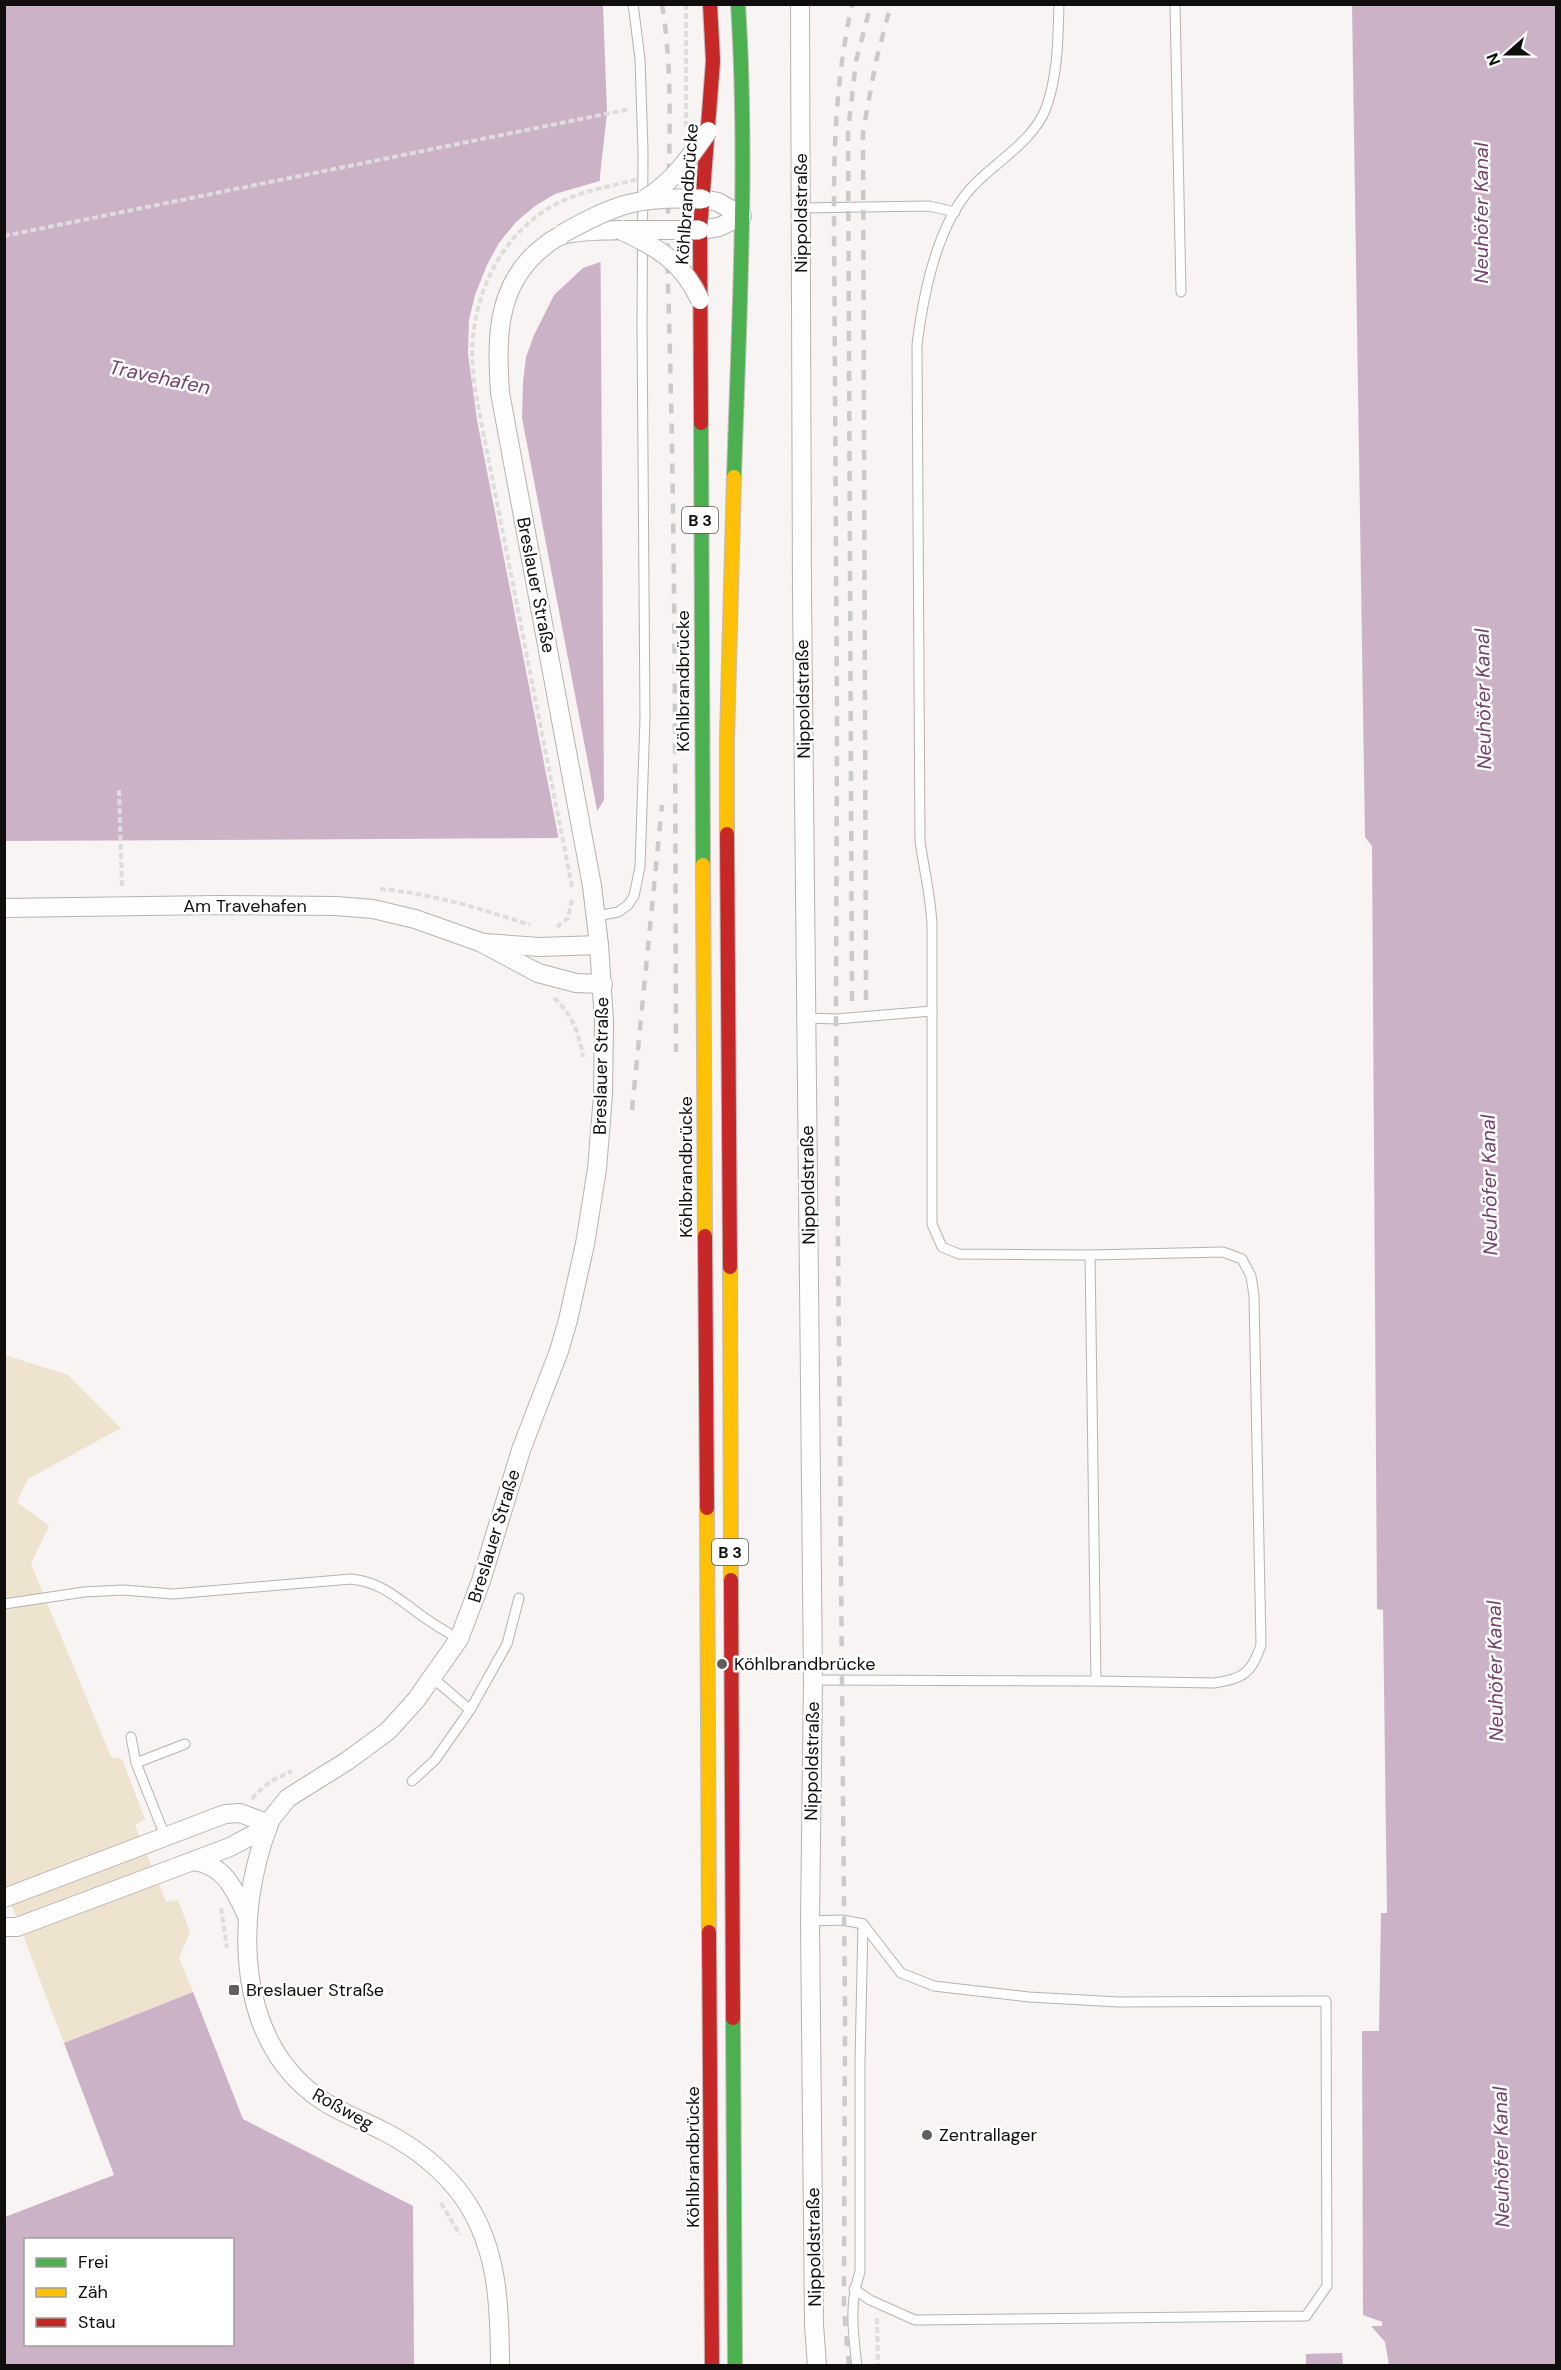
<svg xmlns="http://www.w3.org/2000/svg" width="1561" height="2370" font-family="'DM Sans',sans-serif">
	<rect width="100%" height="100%" fill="#f7f4f3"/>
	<!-- green -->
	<polygon fill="#eee3ce" points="5,1355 68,1375 121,1428 28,1479 17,1502 49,1526 31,1564 111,1757 122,1759 145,1819 135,1825 166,1902 178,1900 190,1932 179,1958 193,1992 64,2043 5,1888"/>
	<!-- water -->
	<g fill="#ccb2c7" fill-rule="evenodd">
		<polygon points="4,5 603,5 607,113 600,176 604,800 589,824 556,838 5,841"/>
		<polygon points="1352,5 1556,5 1556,2365 1389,2365 1385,2342 1371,2326 1382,2326 1382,2322 1363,2315 1362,2031 1379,2031 1381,1913 1387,1913 1383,1610 1377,1609 1372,846 1365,837"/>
		<path d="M193,1992L243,2119L413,2206L414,2365H5V2217L114,2175L64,2043ZM26,2240H232V2344H26Z"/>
		<polygon points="1342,2353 1343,2365 1306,2365 1306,2354"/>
	</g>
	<!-- pier -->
	<polygon fill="#f7f4f3" points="603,180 603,261 583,268 554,295 534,335 526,357 523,382 522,418 598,815 591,827 559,840 477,420 468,354 469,320 475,295 487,265 499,243 516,222 535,206 555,194"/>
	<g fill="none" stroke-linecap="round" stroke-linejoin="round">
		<!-- lane casing -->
		<g stroke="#b4b3b2" stroke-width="11">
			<g id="lane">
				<polyline points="1175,4 1181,292"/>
				<polyline points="801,208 929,206 955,212"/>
				<polyline points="596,916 618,912 628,905 634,896 640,867 645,718 642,325 643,151 640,59 633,4"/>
				<polyline points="807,1018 836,1019 932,1011"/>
				<path d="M1090,1255L1223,1252L1242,1259L1251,1276L1254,1296L1261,1645C1252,1673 1243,1679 1214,1683L1096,1681"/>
				<path d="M4,1604L84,1592L123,1590L173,1594L351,1579C380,1582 396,1597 418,1613C431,1623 445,1631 459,1639"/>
				<path d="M813,1680L1096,1681L1090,1255L959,1254L942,1247L932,1224V926C931,897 924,870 920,841L917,345C923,296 937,226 971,188C995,162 1033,142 1046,108C1058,75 1058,39 1059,4"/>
				<polyline points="470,1710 507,1644 519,1598"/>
				<polyline points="131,1737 136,1763"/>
				<polyline points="412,1781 435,1760 470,1710 433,1678"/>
				<polyline points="165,1836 136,1763 185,1744"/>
				<polyline points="810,1921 843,1920 863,1924 901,1973 934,1986 1029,1997 1119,2002 1326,2001 1327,2286 1306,2316 915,2320 870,2300 854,2289"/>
				<path d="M857,2366C853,2333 849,2303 860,2272V2060L863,1924"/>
			</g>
		</g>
		<!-- street casing -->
		<g stroke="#b4b3b2" stroke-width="20">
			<g id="street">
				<polyline points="800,4 802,593 813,1680 810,1921 814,2325 817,2366"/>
				<polyline points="700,230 719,227 742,216 718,202 703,199"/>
				<polyline points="4,908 217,905 336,906 373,909 415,919 480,942 538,973 576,983 603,984"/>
				<polyline points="485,943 540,947 599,945"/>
				<path d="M269,1824C234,1915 233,2047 328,2104C346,2115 366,2122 385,2132C412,2146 437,2165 456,2188C498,2239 500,2303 500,2366"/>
				<path d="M193,1861C224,1864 235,1890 247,1916"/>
				<polyline points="4,1898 225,1814 240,1813 269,1824"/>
				<path d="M4,1927H17L230,1847L262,1830L288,1798L347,1761L388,1731L416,1700L459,1639L481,1581L521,1450L559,1351L568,1320L585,1244L597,1169L603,1095L604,1021L599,945L592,886L500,393C497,343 495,293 534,255C542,248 550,240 560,236C574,230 603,231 620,230"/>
			</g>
		</g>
		<!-- fast casing -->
		<g stroke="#c2babb" stroke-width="16">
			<g id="fast">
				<polyline points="701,423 703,865"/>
				<path d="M734,477C739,320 748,161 738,4"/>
				<polyline points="733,2018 735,2366"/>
			</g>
		</g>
		<!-- slow casing -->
		<g stroke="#c2babb" stroke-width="16">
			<g id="slow">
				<polyline points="727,834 727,738 734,477"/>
				<polyline points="703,865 705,1236"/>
				<polyline points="730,1267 731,1580"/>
				<polyline points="707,1508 709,1932"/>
			</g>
		</g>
		<!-- jam casing -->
		<g stroke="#c2babb" stroke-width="16">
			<g id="jam">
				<polyline points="701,423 700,230 713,61 710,4"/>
				<polyline points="727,834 730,1267"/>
				<polyline points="705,1236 707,1508"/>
				<polyline points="731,1580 733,2018"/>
				<polyline points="709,1932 712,2366"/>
			</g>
		</g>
		<!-- path -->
		<g stroke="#dedcdc" stroke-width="4" stroke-dasharray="6 3" stroke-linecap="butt">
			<polyline points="539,4 540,6"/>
			<polyline points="4,236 630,109"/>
			<polyline points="119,790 122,887"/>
			<path d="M380,889C430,893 483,909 530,925"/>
			<polyline points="557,927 568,918 572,899"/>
			<path d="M554,998C572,1014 579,1033 583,1057"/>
			<path d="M252,1799C263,1785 276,1778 292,1771"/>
			<polyline points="221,1908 227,1948"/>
			<polyline points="441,2203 460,2235"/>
			<polyline points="877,2318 878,2366"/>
		</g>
		<!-- lane -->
		<use href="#lane" stroke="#fefdfd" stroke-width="9"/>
		<!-- street -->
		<use href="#street" stroke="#fefdfd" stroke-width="18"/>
		<!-- fast -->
		<use href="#fast" stroke="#4caf50" stroke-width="14"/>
		<!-- slow -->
		<use href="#slow" stroke="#ffc107" stroke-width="14"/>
		<!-- jam -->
		<use href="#jam" stroke="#c62828" stroke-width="14"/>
		<!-- rail -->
		<g stroke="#cbcaca" stroke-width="4.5" stroke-dasharray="10 10" stroke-linecap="butt">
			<path d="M662,4C677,97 665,190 668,283C676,540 675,796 676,1052"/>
			<polyline points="866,1000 863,132 876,61 891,4"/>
			<polyline points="852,1001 848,132 856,61 871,4"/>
			<polyline points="632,1110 662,805"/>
			<path d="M849,2366L844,2310L845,2011L836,1019L837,720L834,207C834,135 837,75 852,4"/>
		</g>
		<!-- street-bridge casing -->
		<g stroke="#b4b3b2" stroke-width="20" stroke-linecap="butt">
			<g id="street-bridge">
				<path d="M645,199C673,182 690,157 708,131"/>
				<path d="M620,230C657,247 682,261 700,300"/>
				<polyline points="624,230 700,230"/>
				<path d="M562,234C617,203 639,196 703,199"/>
			</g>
		</g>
		<!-- path-bridge -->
		<g stroke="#dedcdc" stroke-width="4" stroke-dasharray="6 3" stroke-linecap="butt">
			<polyline points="686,4 686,130"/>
			<path d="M572,887L475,390C474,378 472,365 472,353C473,292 503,230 560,202C585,190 612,186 639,179"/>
		</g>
		<!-- street-bridge -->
		<use href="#street-bridge" stroke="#fefdfd" stroke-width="18"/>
	</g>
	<!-- markers -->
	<g fill="#605e5e" stroke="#fff" stroke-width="2">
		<circle cx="722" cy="1664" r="6"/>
		<rect x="228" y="1984" width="12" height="12" rx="3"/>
		<circle cx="927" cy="2135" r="6"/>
	</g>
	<g text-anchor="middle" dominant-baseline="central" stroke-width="5" stroke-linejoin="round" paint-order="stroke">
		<!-- shield labels -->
		<g fill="#fff" stroke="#575656" stroke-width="1.5">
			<rect x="682" y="507" width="36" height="26" rx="4.5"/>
			<rect x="712" y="1539" width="36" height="26" rx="4.5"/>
		</g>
		<g font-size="16" font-weight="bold" fill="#0f0e0d">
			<text x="700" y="520">B 3</text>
			<text x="730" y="1552">B 3</text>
		</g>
		<!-- street labels -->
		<g font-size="18" fill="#0f0e0d" stroke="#fff">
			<text transform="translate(687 194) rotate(-86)">Köhlbrandbrücke</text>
			<text transform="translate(801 213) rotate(-90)">Nippoldstraße</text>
			<text transform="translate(536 585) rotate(79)">Breslauer Straße</text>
			<text transform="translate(683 681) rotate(-90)">Köhlbrandbrücke</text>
			<text transform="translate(803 699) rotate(-91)">Nippoldstraße</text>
			<text x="245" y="906">Am Travehafen</text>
			<text transform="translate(601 1066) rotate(-89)">Breslauer Straße</text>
			<text transform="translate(686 1167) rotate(-90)">Köhlbrandbrücke</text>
			<text transform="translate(808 1185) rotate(-91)">Nippoldstraße</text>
			<text transform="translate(494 1536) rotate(-73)">Breslauer Straße</text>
			<text transform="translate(812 1761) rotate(-89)">Nippoldstraße</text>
			<text transform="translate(343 2109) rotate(29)">Roßweg</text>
			<text transform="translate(693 2157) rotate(-90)">Köhlbrandbrücke</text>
			<text transform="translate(814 2247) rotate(-91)">Nippoldstraße</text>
		</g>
		<!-- poi labels -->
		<g font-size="18" fill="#0f0e0d" stroke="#fff" text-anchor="start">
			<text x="734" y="1664">Köhlbrandbrücke</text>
			<text x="246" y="1990">Breslauer Straße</text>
			<text x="939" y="2135">Zentrallager</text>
		</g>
		<!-- water labels -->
		<g font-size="20" font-style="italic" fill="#73436e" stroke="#fff">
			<text transform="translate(1481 213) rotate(-90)">Neuhöfer Kanal</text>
			<text transform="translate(160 377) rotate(12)">Travehafen</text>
			<text transform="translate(1483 699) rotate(-91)">Neuhöfer Kanal</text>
			<text transform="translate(1489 1185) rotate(-91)">Neuhöfer Kanal</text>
			<text transform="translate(1495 1671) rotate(-91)">Neuhöfer Kanal</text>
			<text transform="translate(1501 2157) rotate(-91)">Neuhöfer Kanal</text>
		</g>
	</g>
	<!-- border -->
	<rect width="1561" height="2370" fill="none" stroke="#0f0e0d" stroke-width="12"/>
	<!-- legend -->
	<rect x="24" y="2238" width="210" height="108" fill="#ffffff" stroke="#9f9f9e" stroke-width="1.5"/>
	<rect x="36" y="2258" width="30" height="9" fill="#4caf50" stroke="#9f9f9e" stroke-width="1.5"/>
	<text x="78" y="2268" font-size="18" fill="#0f0e0d">Frei</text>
	<rect x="36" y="2288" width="30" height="9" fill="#ffc107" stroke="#9f9f9e" stroke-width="1.5"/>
	<text x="78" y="2298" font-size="18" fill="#0f0e0d">Zäh</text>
	<rect x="36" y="2318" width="30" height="9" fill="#c62828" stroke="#9f9f9e" stroke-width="1.5"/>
	<text x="78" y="2328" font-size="18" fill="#0f0e0d">Stau</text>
	<!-- north arrow -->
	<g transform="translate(1507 54) rotate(249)" stroke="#ffffff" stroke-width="4.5" paint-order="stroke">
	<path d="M0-4.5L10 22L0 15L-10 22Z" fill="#0f0e0d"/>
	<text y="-9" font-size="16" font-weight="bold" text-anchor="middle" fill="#0f0e0d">N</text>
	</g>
</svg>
